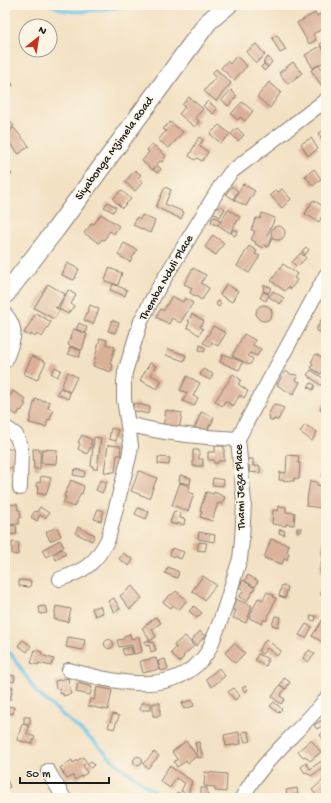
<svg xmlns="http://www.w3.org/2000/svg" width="331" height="803" font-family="'Gochi Hand',sans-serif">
	<rect width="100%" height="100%" fill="#fcf5e5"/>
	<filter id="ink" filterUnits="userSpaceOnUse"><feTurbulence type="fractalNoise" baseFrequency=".025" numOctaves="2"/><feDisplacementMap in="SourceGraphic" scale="8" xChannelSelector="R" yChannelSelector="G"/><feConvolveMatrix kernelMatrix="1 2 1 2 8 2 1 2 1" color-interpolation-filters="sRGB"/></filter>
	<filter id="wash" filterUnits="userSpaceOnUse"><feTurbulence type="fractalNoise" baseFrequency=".012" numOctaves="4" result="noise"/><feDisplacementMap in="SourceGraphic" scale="16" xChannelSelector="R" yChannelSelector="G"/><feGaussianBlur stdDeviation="0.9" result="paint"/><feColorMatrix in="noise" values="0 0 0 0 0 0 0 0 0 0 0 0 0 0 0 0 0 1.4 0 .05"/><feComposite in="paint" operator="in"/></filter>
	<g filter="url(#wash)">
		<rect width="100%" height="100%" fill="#f3e1c3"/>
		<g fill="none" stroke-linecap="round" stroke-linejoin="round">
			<!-- stream -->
			<g stroke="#69c2e7" stroke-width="3.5">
				<path d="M52,5C71,18 102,8 123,7C132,6 141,7 151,5"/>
				<polyline points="5,650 11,654 37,693 91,739 117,764 163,798"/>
			</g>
		</g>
		<g id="blocks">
			<!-- building -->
			<g fill="#dab097">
				<polygon points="315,13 317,16 322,13 326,21 326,27 313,34 316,40 309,44 297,23"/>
				<polygon points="277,35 286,50 280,53 272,38"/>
				<polygon points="325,41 326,42 326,52 320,44"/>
				<polygon points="256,44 265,55 256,63 246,52"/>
				<polygon points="321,46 326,54 326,61 313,68 305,55"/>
				<polygon points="236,56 247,66 234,80 221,68 227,61 230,64"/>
				<polygon points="268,57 272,62 268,67 263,62"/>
				<polygon points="293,62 302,73 288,84 279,73"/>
				<polygon points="264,64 268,67 264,71 261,67"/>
				<polygon points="319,65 326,75 326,92 311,70"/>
				<polygon points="216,69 231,83 216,101 204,91 216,77 212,73"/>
				<polygon points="5,75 13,85 5,92"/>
				<polygon points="269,82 281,92 270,108 257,97"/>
				<polygon points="231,90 237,96 228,106 222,100"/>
				<polygon points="189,97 203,109 195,118 199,121 195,127 179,114 185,107 182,105"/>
				<polygon points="208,101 217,109 213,114 203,106"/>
				<polygon points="242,102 253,111 245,121 240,117 238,120 231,114"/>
				<polygon points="5,116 14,126 5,134"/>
				<polygon points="170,122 183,132 169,148 158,140 166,131 163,129"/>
				<polygon points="219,125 230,134 221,143 210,134"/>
				<polygon points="14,128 29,146 19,154 5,138 5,136"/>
				<polygon points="237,128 244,135 238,141 231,134"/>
				<polygon points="326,128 326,145 318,134"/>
				<polygon points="199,137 203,140 199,146 208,152 202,161 197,158 195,160 189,156"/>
				<polygon points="311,138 318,149 308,156 301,144"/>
				<polygon points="152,144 166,156 162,162 160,161 152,170 142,161 149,152 147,150"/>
				<polygon points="157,165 161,169 158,173 153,170"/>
				<polygon points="5,167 12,174 5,182"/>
				<polygon points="314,169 321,179 313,186 305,176"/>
				<polygon points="135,170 141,175 138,178 143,182 135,191 125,182"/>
				<polygon points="243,184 255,191 246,206 234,200"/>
				<polygon points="232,186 238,191 233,199 226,194"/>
				<polygon points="165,187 171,190 165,204 184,212 181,219 156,207"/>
				<polygon points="282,189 291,199 282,208 270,195 276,190 278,192"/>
				<polygon points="121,190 131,199 122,208 113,199"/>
				<polygon points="313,200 326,208 319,222 305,214"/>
				<polygon points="108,202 116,207 113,212 104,207"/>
				<polygon points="221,206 225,209 220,217 213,213 217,207 219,208"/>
				<polygon points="228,209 240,217 230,233 218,225 219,224 216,225 211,223 212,218 215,217 219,219 220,223"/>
				<polygon points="262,213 275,218 267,236 272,238 268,247 264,245 263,248 255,244 256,242 251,240 255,231 251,230 256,218 260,219"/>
				<polygon points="101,214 119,226 114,234 110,231 104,240 102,239 99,243 84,233 92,223 94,224"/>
				<polygon points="142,215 155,221 150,233 133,225 137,217 140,219"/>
				<circle cx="278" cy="233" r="7"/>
				<polygon points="234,229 238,231 235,236 231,233"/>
				<polygon points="213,235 224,243 216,255 205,247"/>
				<polygon points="124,243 137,250 130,262 118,255"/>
				<polygon points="249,246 257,251 255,254 260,256 249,273 237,266"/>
				<polygon points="306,247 309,250 305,255 302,251"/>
				<polygon points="301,253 306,258 297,267 292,262"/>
				<polygon points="67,263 79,269 74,280 62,275"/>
				<polygon points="283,264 297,274 294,278 297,280 291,289 288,287 285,291 271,281"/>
				<polygon points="109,268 122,273 118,285 105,281"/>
				<polygon points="193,268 206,275 201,283 209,288 202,300 190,293 192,288 184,284"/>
				<polygon points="48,284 65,294 57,308 55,307 60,310 54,319 34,308"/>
				<polygon points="113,284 127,290 125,296 110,290"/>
				<polygon points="226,284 238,291 232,302 220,295"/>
				<polygon points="264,285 271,287 269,293 263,291"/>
				<polygon points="68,290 76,295 71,304 74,306 71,311 69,311 68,314 59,309"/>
				<polygon points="273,291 284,298 280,304 269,297"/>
				<polygon points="263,292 269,294 266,301 260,298"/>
				<polygon points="172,296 183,302 185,298 193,303 180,323 172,318 169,324 156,317 161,309 163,311"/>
				<polygon points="218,301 221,303 219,307 216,305"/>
				<polygon points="90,305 99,309 93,324 84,320"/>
				<circle cx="264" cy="313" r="8"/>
				<polygon points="36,313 51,322 42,337 37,334 35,337 31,334 30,336 24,333"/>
				<polygon points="192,314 204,321 200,327 203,329 199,335 187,327 190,322 188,321"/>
				<polygon points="112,320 119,323 115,333 108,331"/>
				<polygon points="321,320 326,323 326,336 316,330"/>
				<polygon points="79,323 87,327 85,333 76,329"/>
				<polygon points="213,326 226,333 218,346 212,342 210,346 203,343"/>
				<polygon points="73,329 87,334 82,350 68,345"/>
				<polygon points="244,334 255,340 253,345 261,349 257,356 250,353 248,356 253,359 250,365 232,356"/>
				<polygon points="100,338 107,340 106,344 115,347 110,364 113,365 111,372 93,366"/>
				<polygon points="200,345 206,348 204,352 199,350"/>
				<polygon points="70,347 81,351 79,357 68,354"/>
				<polygon points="168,349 186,355 184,361 166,355"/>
				<polygon points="223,354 243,362 239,370 220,362"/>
				<polygon points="316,354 324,359 323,360 326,362 326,367 321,374 311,368 313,364 311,362"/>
				<polygon points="32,356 46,362 37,380 24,374"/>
				<polygon points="150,363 156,366 151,375 162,381 157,389 140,380"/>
				<polygon points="55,367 61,370 57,377 51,373"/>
				<polygon points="203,369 213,374 210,380 200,375"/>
				<polygon points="311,370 326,380 322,386 307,375"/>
				<polygon points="285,371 293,375 294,374 298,376 295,380 300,382 293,395 277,385"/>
				<polygon points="68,372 77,377 70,392 61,387"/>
				<polygon points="233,374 241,380 238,384 248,391 244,398 240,395 233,406 225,401 222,406 215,401"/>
				<polygon points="187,376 200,383 193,396 198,398 194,406 183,401 187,393 180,390"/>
				<polygon points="311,383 315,385 313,390 308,387"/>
				<polygon points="60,388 70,393 68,399 57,394"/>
				<polygon points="13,391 26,399 24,403 26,404 21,411 20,410 17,415 5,408 5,404"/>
				<polygon points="35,399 50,402 48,408 53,410 50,420 48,419 46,427 29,423"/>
				<polygon points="326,401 326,413 320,409 323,404 324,405"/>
				<polygon points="134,403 150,407 148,414 132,410"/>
				<polygon points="274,404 284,408 278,420 274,419 273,421 269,419 270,416 268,415"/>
				<polygon points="166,410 182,413 179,430 163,427"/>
				<polygon points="201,412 214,417 211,425 210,424 207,432 193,432"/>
				<polygon points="305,425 317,432 312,441 300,432"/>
				<polygon points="111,428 118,430 116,441 109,439"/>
				<polygon points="82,435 92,440 90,444 92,445 87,454 78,449 80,443 78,442"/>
				<polygon points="94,437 101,438 97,469 93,469 93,466 91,466"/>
				<polygon points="108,445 121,446 120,455 117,455 115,472 111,472 110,473 104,472"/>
				<polygon points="215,446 224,446 224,461 218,461 218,463 214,463 214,460 208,460 208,452 215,452"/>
				<polygon points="6,449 14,449 15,468 5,468 5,461 6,461"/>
				<polygon points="33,449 40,449 40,469 34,469"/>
				<polygon points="42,449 57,450 56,464 41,463"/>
				<polygon points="193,450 199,450 199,459 203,459 203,466 193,466"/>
				<polygon points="287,455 299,456 298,463 300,463 299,479 294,478 294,481 279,480 280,472 286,473"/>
				<polygon points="158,457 170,458 169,465 158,464"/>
				<polygon points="248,459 253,459 253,466 260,466 260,473 249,472 250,466 247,466"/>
				<polygon points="325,464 326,464 326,479 322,478"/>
				<polygon points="75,469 85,471 84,477 73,475"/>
				<polygon points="139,471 157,478 149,498 131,491"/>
				<rect x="5" y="475" width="3" height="19"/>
				<polygon points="180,475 191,478 190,484 179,482"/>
				<polygon points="41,476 51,478 46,495 37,493 39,487 36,486 37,482 40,483"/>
				<polygon points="213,478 224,480 223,486 212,485"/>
				<polygon points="71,480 84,486 82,494 81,493 74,507 63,503 66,497 64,496"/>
				<polygon points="100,480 107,482 102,493 96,490"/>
				<polygon points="310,481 317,482 317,485 326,487 326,496 324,496 323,508 306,506"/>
				<polygon points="180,483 190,486 188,492 194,494 188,511 172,505"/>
				<polygon points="206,492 213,494 214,492 225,497 222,504 218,503 212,521 200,517 202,511 200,510"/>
				<polygon points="17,504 18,510 20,510 21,518 19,518 19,524 5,525 6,505"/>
				<polygon points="279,506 286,507 286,512 295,513 294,525 286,524 286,526 272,524 273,510 278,511"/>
				<polygon points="40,507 49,513 45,518 40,515 37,521 31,517 35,511 37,512"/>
				<polygon points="138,508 149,512 146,519 135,514"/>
				<polygon points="98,509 104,511 101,521 94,519"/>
				<polygon points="174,511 181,514 180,518 185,519 184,525 178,523 177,525 170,523"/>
				<polygon points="5,526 16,526 17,534 6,535"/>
				<polygon points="57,527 61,536 50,541 46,532"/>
				<polygon points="78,527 95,535 92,541 75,533"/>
				<polygon points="297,528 302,528 301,532 297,532"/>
				<polygon points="280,529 285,531 284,535 279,533"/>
				<polygon points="199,532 215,535 214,542 198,539"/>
				<polygon points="271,539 289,545 287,552 289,553 287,560 284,559 282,564 264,558"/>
				<polygon points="60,540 64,547 46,557 42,550"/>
				<polygon points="12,542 19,543 18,555 12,554"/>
				<polygon points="199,542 207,543 205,551 197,550"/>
				<polygon points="323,545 326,545 326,553 322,553"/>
				<polygon points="172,548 184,552 181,559 170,555"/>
				<polygon points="62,549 66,554 56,560 53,555"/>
				<polygon points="123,553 133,560 129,566 119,559"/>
				<polygon points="323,555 326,556 326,567 325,567 324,572 320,572"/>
				<polygon points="168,567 179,572 177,578 165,573"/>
				<polygon points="248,575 258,581 255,587 245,581"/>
				<polygon points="203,576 216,585 204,600 192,591"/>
				<polygon points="19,580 31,581 30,587 19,586"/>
				<polygon points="243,580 255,588 247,601 239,597 244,590 239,587"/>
				<polygon points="282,585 288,587 285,598 279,596"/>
				<polygon points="132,586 142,598 130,609 120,596"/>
				<rect x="321" y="589" width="5" height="6"/>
				<polygon points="176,591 187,600 179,610 173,605 171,608 163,602 171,594 172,595"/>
				<polygon points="267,592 274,595 273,597 276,598 266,621 264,619 262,624 249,618 258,598 263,600"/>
				<polygon points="114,598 120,609 114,612 108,601"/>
				<polygon points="236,599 252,606 246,623 233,618 236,611 232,609"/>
				<polygon points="45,606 47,613 40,614 39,607"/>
				<polygon points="56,606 71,609 68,622 54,619"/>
				<polygon points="100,606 103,613 95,616 92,608"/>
				<polygon points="194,606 202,613 197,618 189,611"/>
				<polygon points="311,615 316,616 315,621 310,620"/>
				<polygon points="275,616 281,617 278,627 272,625"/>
				<polygon points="156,617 161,623 152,629 156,637 150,641 151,643 153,642 156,650 151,652 149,645 146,646 144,642 150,640 142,628"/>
				<polygon points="323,619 326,621 326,644 312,636"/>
				<polygon points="306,624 312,627 306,638 299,635"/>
				<polygon points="200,631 205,636 196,646 191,641"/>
				<polygon points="130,634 131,639 139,637 142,652 134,654 132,645 119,647 117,640 124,639 124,636"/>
				<polygon points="185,636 194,646 183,656 184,657 179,662 171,653 176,648 174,645"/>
				<polygon points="68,637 85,640 83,650 66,647"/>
				<polygon points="266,639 281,651 277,656 267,648 262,654 258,651"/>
				<circle cx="109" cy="644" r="4.5"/>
				<polygon points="23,640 31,646 27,652 18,645"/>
				<polygon points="234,643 245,653 235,663 225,653"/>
				<polygon points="131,647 133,654 124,655 122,649"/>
				<polygon points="35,650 42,652 41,655 54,659 51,666 39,663 38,665 31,663"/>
				<polygon points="309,650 315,654 308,662 303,658"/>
				<polygon points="258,654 268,659 266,661 268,661 266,666 255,660"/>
				<polygon points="156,658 159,669 143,673 140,661"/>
				<polygon points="165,659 168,669 161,671 158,661"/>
				<polygon points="5,665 9,667 7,672 5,671"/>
				<polygon points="219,668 225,676 212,687 206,679"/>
				<polygon points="7,674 15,676 14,682 6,680"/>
				<polygon points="68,678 71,694 63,696 63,693 60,694 59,688 56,689 55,681"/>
				<polygon points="284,678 290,682 286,689 280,685"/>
				<polygon points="78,683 92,687 90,695 76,692"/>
				<polygon points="5,685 13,687 10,700 5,698"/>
				<polygon points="280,685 285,689 280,696 285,699 281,704 272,697"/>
				<polygon points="245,686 248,690 245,692 242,688"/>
				<polygon points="97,687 112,690 108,710 88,706 90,699 94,700"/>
				<polygon points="234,688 240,696 235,700 228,692"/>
				<polygon points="192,700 194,706 184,709 182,703"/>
				<polygon points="274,702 282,709 278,713 270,706"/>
				<polygon points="141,703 151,703 151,710 140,710"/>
				<rect x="153" y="703" width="7" height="13"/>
				<polygon points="5,706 14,707 13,714 5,713"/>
				<polygon points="113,714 119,716 114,729 108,727"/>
				<rect x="24" y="717" width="6" height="7"/>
				<polygon points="322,720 325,724 317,729 314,725"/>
				<polygon points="22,724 29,726 27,734 35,737 32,744 17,740"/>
				<polygon points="326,730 326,739 324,740 320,735"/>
				<polygon points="248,731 251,741 245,742 242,732"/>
				<polygon points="239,732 241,744 226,746 224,735"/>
				<polygon points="311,740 321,752 310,761 305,756 303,757 298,751"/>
				<polygon points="186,741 197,756 188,763 186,761 177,767 174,762 177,759 172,752"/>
				<polygon points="199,742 203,757 198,758 195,743"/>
				<polygon points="154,752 159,756 148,768 143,764"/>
				<circle cx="138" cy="761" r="4.5"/>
				<polygon points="83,757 87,763 83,765 87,773 75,780 73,776 67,779 60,768 72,760 73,763"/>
				<polygon points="326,758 326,766 311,776 307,772 305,773 301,767 306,763 310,769"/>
				<polygon points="91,761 94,765 91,768 87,764"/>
				<polygon points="169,766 192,781 188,794 181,791 185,783 176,778 170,788 160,781"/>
				<polygon points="205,772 227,774 226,792 215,791 215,787 204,786"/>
				<polygon points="326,774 326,782 322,778"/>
				<polygon points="5,776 10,787 5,789"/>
				<polygon points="323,780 326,784 326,796 325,795 322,798 319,798 312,790"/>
				<polygon points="201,788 207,788 208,798 201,798"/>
				<polygon points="297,788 298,794 287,796 286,790"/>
				<polygon points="177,792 181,794 180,798 176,796"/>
			</g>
		</g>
	</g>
	<g filter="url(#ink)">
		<use href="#blocks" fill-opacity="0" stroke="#887e70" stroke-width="1"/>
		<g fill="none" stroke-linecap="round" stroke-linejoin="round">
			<!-- minor casing -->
			<g stroke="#887e70" stroke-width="16">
				<g id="minor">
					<path d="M5,314C20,331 12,342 5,361"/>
					<path d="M128,424C164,434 201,437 238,439"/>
					<polyline points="5,427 16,435 21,448 20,488"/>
					<path d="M60,579C85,571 96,563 108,539L129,457L131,446L124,399V383L125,372L141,321L156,292L220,187L231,172L326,100"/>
					<path d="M69,670C114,682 175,699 207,653C210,648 212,642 214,637C225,612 231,585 240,559L242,540L244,502L238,439L246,423L326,275"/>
					<polyline points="48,771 64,798"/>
					<path d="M242,798C262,760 299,732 326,699"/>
				</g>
			</g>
			<!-- tertiary casing -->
			<g stroke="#887e70" stroke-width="20">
				<polyline id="tertiary" points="5,295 56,229 208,22 228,5"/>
			</g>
			<!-- minor -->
			<use href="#minor" stroke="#fff" stroke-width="14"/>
			<!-- tertiary -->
			<use href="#tertiary" stroke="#fff" stroke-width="18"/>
		</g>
	</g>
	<g text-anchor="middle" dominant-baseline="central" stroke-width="3" stroke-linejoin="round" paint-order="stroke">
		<!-- street labels -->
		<g font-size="12" fill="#1c1c1c" stroke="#fcf5e5">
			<text transform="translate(115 149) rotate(-54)">Siyabonga Mzimela Road</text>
			<text transform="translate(167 278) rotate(-60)">Themba Nduli Place</text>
			<text transform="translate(241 487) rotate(-92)">Thami Jeza Place</text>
		</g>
	</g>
	<!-- margin -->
	<rect width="331" height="803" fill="none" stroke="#fcf5e5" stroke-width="20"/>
	<!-- north arrow -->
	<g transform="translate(38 38) rotate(30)"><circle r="19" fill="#fcf5e5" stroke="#a29e95"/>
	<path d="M0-3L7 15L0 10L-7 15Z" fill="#c8321e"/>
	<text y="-6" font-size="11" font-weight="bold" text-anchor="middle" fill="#1c1c1c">N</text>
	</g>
	<!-- scale -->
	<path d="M20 777v6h89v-6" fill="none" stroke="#1c1c1c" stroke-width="2"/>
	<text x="26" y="777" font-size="12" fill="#1c1c1c" stroke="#fcf5e5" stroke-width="3" paint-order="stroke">50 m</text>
</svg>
